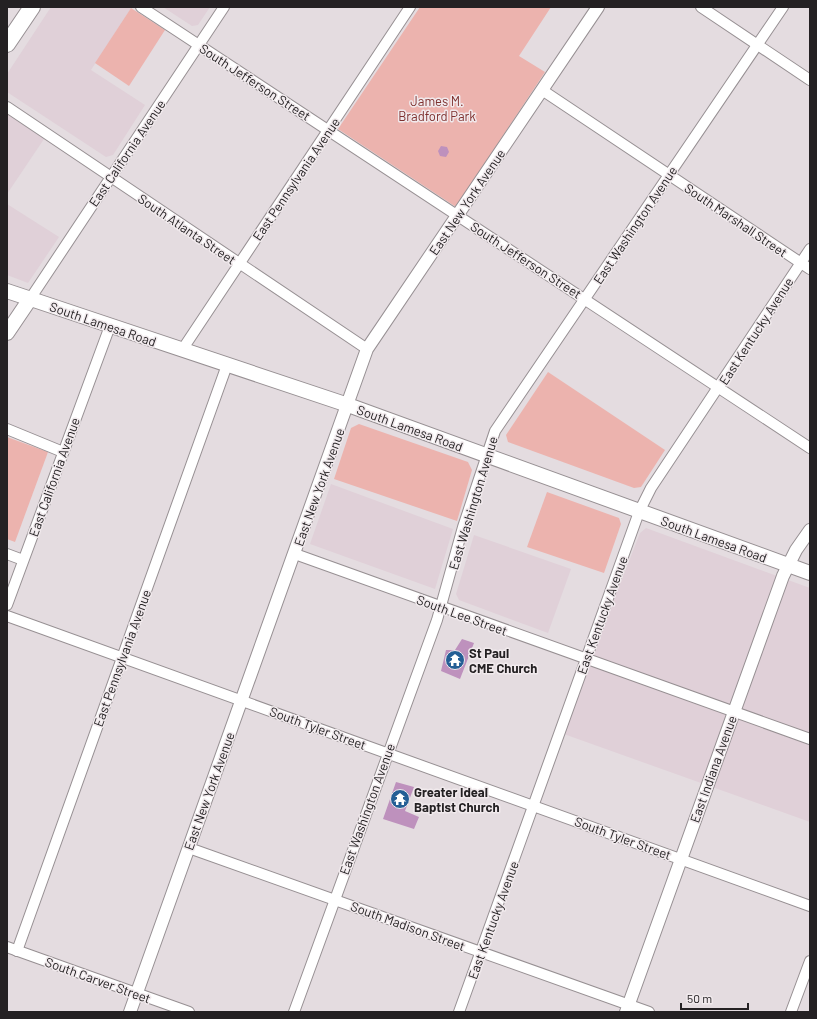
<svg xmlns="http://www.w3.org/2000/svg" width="817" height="1019" font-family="Barlow,sans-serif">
	<rect width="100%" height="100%" fill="#e4dce0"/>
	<!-- built -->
	<g fill="#e0d0d8">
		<polygon points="51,7 131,8 91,70 145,105 113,155 106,157 7,92 7,74"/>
		<polygon points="163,7 210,7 198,25 192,26"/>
		<polygon points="7,114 44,139 7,194"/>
		<polygon points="7,204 59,237 28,283 7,275"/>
		<polygon points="331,484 453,529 435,589 310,544"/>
		<polygon points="646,528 810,588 810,822 561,733 613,586 622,579 640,533"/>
		<polygon points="474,535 571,569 548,633 459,600 456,594"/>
	</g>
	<!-- green -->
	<g fill="#ecb3ae">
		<polygon points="420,7 551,7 519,56 545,72 456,207 338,129"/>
		<polygon points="131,8 165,30 129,86 95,63"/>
		<polygon points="548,372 665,450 641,487 634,488 508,442 506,435"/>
		<polygon points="359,424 468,462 472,470 457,521 334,479 351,428"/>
		<polygon points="7,437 48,452 15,542 7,539"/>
		<polygon points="547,492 619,518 621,524 604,573 527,547"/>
	</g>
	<!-- building -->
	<g fill="#be91bd">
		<polygon points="441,146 447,147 449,152 446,157 440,156 438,151"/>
		<polygon points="462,639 474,643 460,679 441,671 446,650 455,650"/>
		<polygon points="396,782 414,787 405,811 419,817 414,829 383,819"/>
	</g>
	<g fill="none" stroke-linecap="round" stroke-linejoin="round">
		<!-- minor casing -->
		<g stroke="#979093" stroke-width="12">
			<g id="minor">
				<polyline points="141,7 810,448"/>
				<polyline points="701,7 810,80"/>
				<polyline points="542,90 810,269"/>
				<polyline points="7,107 367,349"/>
				<polyline points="30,299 224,7"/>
				<polyline points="182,350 410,7"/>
				<polyline points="7,429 63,452"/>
				<polyline points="7,554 23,560"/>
				<polyline points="295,554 810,739"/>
				<polyline points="7,605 110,326"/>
				<polyline points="7,616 810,906"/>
				<polyline points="189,848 649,1012"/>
				<polyline points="7,947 189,1012"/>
				<polyline points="17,951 227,365"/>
				<polyline points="294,1012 437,620 463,527 495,431 783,7"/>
				<polyline points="459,1012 639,512 651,488 810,249"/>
				<polyline points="791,1012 810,961"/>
			</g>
		</g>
		<!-- tertiary casing -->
		<g stroke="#979093" stroke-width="14">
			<g id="tertiary">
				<polyline points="130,1012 367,349 598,7"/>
				<polyline points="626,1012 783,576 796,550 810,530"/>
			</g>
		</g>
		<!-- secondary casing -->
		<g stroke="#979093" stroke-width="16">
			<g id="secondary">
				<polyline points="7,291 348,405 810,573"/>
				<polyline points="7,333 30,299"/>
			</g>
		</g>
		<!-- primary casing -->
		<g stroke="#979093" stroke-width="18">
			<polyline id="primary" points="7,44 32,7"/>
		</g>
		<!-- minor -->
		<use href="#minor" stroke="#fff" stroke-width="10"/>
		<!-- tertiary -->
		<use href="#tertiary" stroke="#fff" stroke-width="12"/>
		<!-- secondary -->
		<use href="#secondary" stroke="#fff" stroke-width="14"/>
		<!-- primary -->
		<use href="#primary" stroke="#fff" stroke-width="16"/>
	</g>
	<!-- icons -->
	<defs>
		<g id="temple-disc" transform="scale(1)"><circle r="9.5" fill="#245e95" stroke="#f1eaed"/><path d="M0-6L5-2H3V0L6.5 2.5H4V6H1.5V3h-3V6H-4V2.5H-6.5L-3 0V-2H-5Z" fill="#fff"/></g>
	</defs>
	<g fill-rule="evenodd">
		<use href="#temple-disc" x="455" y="660"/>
		<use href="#temple-disc" x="400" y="799"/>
	</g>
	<g text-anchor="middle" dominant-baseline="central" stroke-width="3" stroke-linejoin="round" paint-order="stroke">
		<!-- street labels -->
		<g font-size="13" fill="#242123" stroke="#f1eaed">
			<text transform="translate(255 82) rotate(33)">South Jefferson Street</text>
			<text transform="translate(127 153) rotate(-56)">East California Avenue</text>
			<text transform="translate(296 179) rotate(-56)">East Pennsylvania Avenue</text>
			<text transform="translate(467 202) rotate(-56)">East New York Avenue</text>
			<text transform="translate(736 220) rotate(34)">South Marshall Street</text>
			<text transform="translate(635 225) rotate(-56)">East Washington Avenue</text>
			<text transform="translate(187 229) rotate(34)">South Atlanta Street</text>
			<text transform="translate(526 260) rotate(33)">South Jefferson Street</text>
			<text transform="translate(103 324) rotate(19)">South Lamesa Road</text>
			<text transform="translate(756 331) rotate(-57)">East Kentucky Avenue</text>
			<text transform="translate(410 428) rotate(20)">South Lamesa Road</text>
			<text transform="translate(54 477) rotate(-70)">East California Avenue</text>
			<text transform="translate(319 487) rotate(-70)">East New York Avenue</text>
			<text transform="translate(473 503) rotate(-73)">East Washington Avenue</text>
			<text transform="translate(714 539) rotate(20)">South Lamesa Road</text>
			<text transform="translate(462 615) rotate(20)">South Lee Street</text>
			<text transform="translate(602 615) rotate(-70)">East Kentucky Avenue</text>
			<text transform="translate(122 658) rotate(-70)">East Pennsylvania Avenue</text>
			<text transform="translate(318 728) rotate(20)">South Tyler Street</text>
			<text transform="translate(713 769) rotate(-70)">East Indiana Avenue</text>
			<text transform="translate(209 791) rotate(-70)">East New York Avenue</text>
			<text transform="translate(367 809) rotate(-70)">East Washington Avenue</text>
			<text transform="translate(623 838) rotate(20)">South Tyler Street</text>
			<text transform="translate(493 920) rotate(-70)">East Kentucky Avenue</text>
			<text transform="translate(408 926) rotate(20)">South Madison Street</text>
			<text transform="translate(98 980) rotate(20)">South Carver Street</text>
		</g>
		<!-- park labels -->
		<g font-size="13" fill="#7e302e" stroke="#f1eaed">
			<text x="437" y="101">James M.<tspan x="437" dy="15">Bradford Park</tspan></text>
		</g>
		<!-- poi labels -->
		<g font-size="13" font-weight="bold" fill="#242123" stroke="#f1eaed" text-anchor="start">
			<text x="469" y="653">St Paul<tspan x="469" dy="15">CME Church</tspan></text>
			<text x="414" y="792">Greater Ideal<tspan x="414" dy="15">Baptist Church</tspan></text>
		</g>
	</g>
	<!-- border -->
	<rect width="817" height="1019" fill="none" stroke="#242123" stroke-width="16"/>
	<!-- scale -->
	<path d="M681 1003v6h67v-6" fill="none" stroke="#242123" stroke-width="2"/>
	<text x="687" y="1003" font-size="12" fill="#242123" stroke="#f1eaed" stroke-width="3" paint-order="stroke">50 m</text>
</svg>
